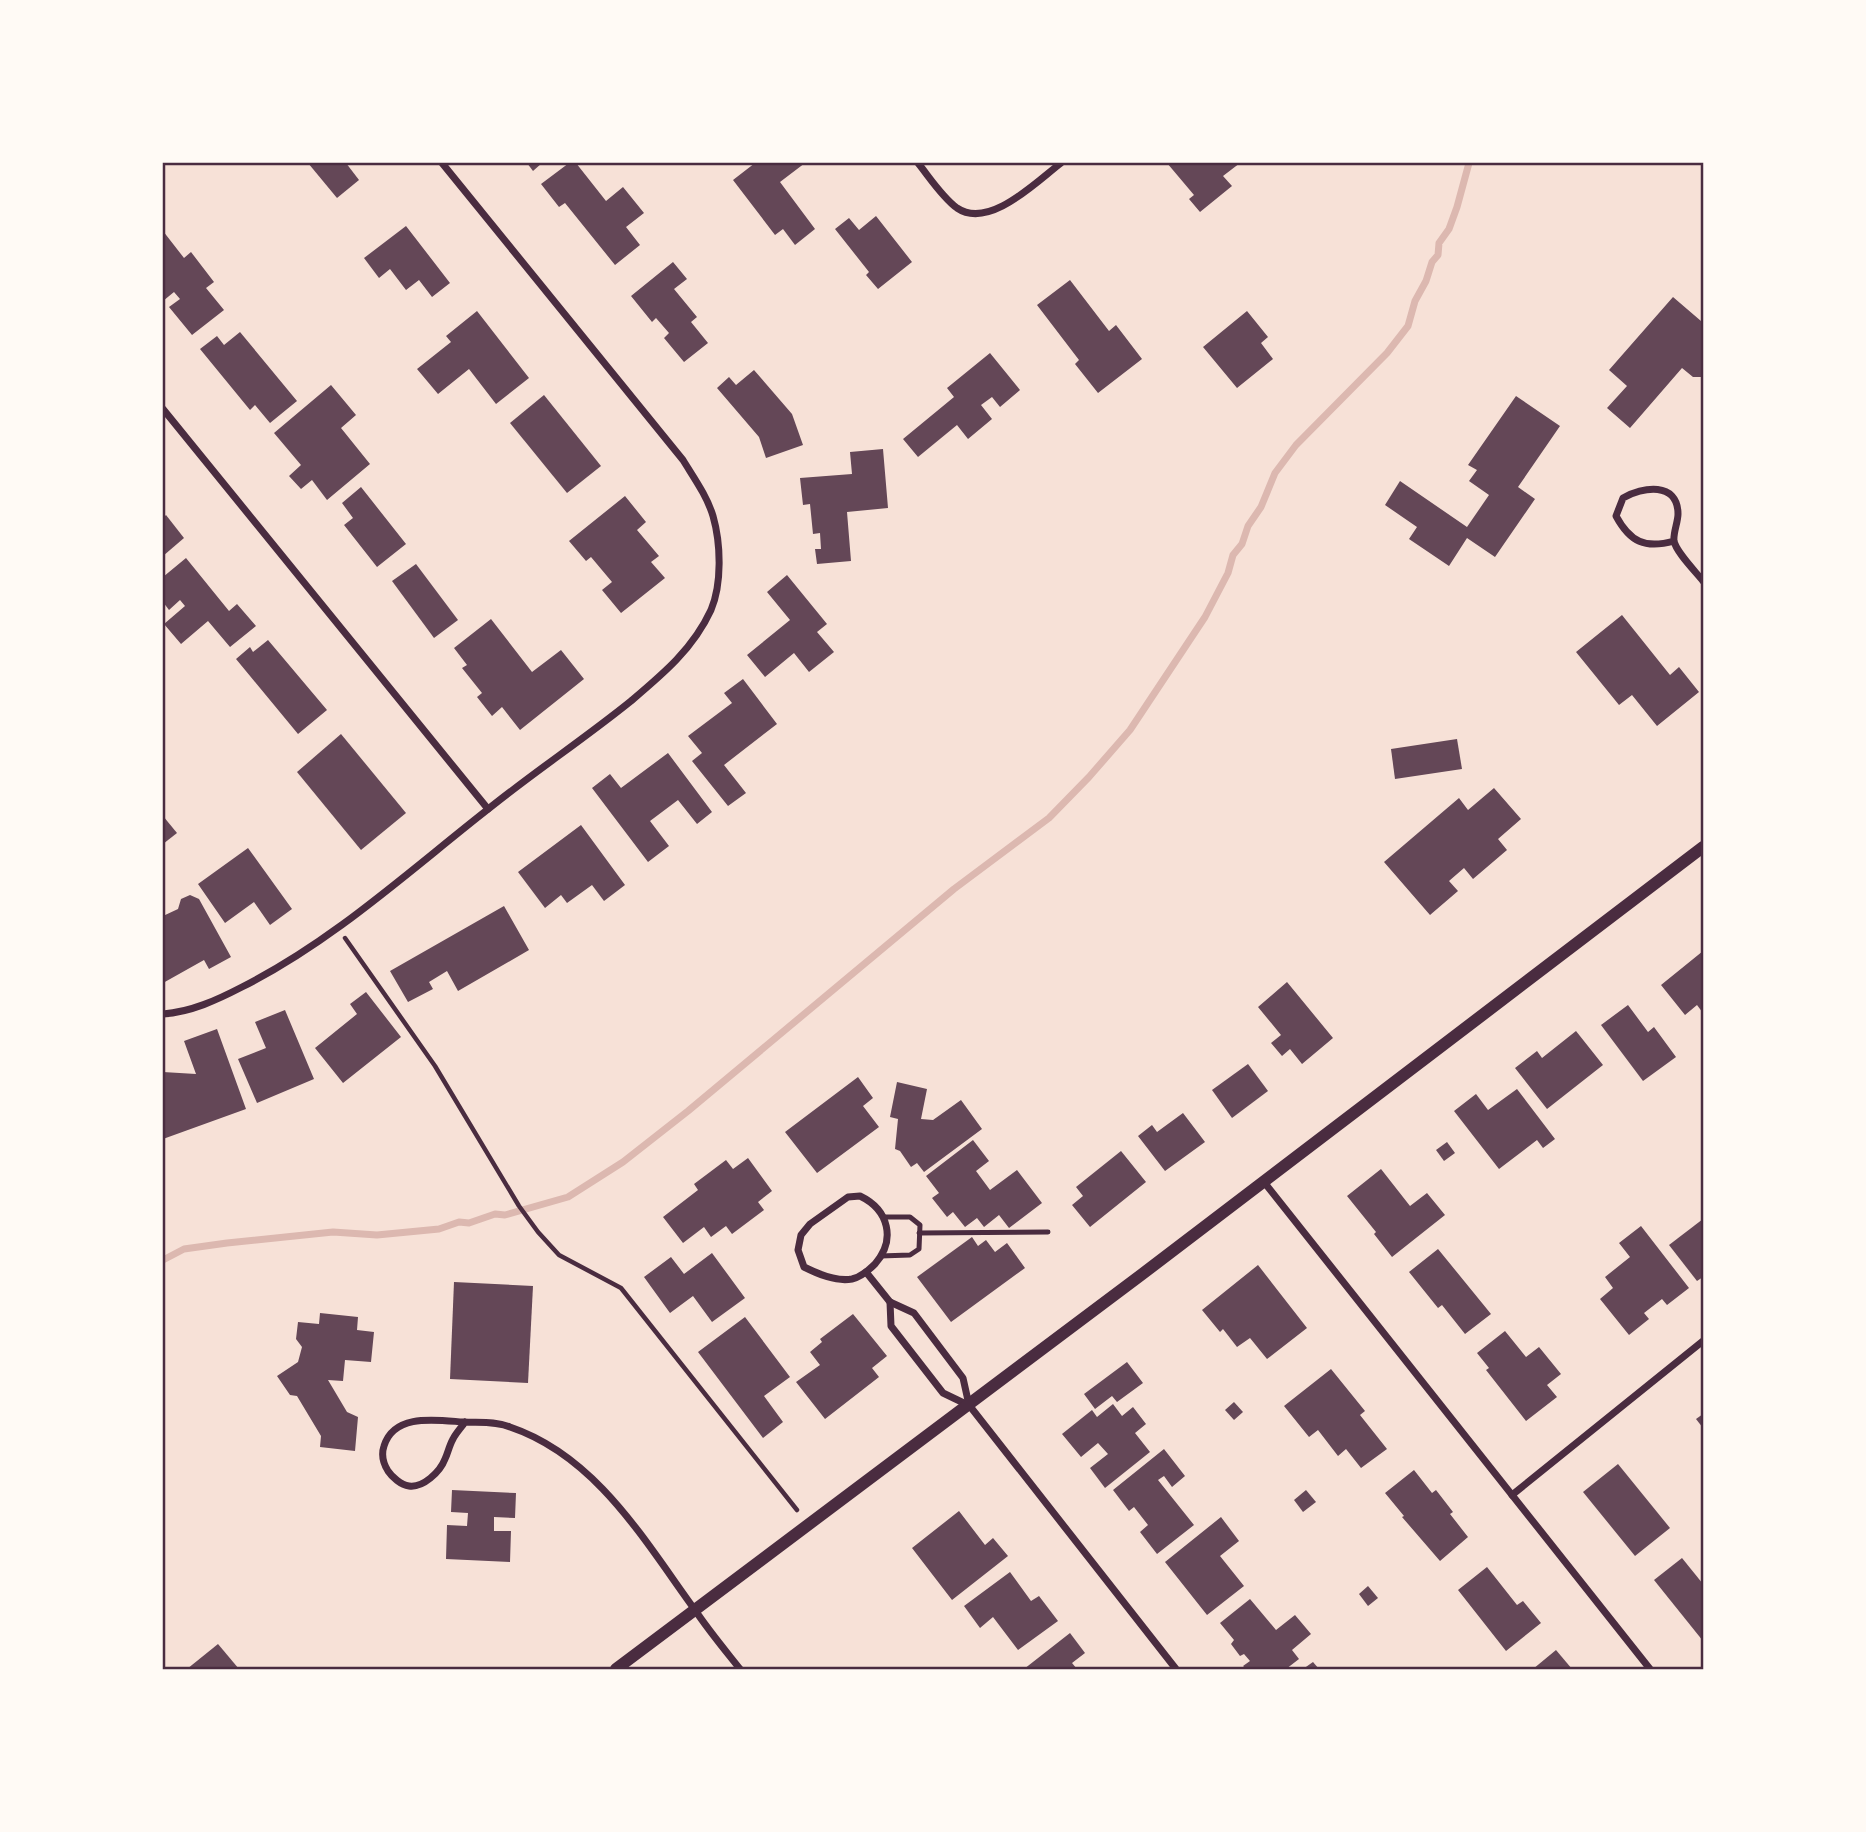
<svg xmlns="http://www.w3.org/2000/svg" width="1866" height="1832" font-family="Signika,sans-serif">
	<rect width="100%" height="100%" fill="#f7e1d7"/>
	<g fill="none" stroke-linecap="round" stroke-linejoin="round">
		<!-- stream -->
		<polyline stroke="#dcb8b0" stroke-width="7" points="163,1260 184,1249 227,1243 333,1232 377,1235 439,1229 459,1222 469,1223 495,1214 505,1215 568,1197 623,1162 688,1111 954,889 1049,818 1089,777 1130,730 1205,617 1228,573 1233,555 1242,544 1248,526 1261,507 1275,473 1296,445 1387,353 1408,326 1415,301 1426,281 1432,262 1438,255 1439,243 1449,229 1457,207 1469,163"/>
	</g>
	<!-- building -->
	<g fill="#644757">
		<polygon points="308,163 346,163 359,180 337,198"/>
		<polygon points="527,163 542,163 533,171"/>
		<polygon points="569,163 576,163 606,201 623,187 644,213 626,227 640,245 615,265 565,203 559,207 541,184"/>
		<polygon points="755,163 805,163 780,182 815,229 795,245 783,229 775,235 733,180"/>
		<polygon points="1167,163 1240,163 1223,176 1232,186 1200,212 1189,199 1194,195"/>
		<polygon points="876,216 912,262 878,289 866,275 869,272 835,229 849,218 859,230"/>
		<polygon points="406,226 450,283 432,297 419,280 406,290 390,269 379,278 364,258"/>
		<polygon points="163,231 184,258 191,252 214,282 206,288 224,310 192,335 169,307 180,299 174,292 163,301"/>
		<polygon points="673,262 687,279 674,289 697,317 691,322 708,343 684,362 664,338 669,333 656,318 652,322 631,296"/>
		<polygon points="1070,280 1109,331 1116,325 1142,359 1098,393 1075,364 1079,360 1037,305"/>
		<polygon points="1673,297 1701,321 1703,319 1703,377 1693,377 1682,368 1630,428 1607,408 1627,386 1609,370"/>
		<polygon points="477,311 529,378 496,404 469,369 438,394 417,369 451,342 446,336"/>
		<polygon points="1247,311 1268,337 1261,343 1273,359 1237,388 1203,347"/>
		<polygon points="240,332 297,401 270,423 255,405 250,410 200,349 217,336 224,345"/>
		<polygon points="990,353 1020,390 1000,407 992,397 981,405 992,419 968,439 957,425 918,457 903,439 954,397 947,388"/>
		<polygon points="754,370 792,414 803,445 766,458 759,437 717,388 729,377 736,385"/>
		<polygon points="331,385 356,415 341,428 370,464 327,500 312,480 301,489 289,476 301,465 274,433"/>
		<polygon points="544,395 601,466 567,493 510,423"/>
		<polygon points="1516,396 1560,426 1518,487 1535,499 1495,557 1467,538 1449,566 1409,539 1417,527 1385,505 1400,481 1467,527 1489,495 1469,481 1477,470 1468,465"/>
		<polygon points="883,449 888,508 847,512 851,561 817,564 815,549 821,549 820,533 813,534 810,504 803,505 800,478 852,474 850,452"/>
		<polygon points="361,487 406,544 377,567 344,525 353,518 342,503"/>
		<polygon points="625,496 646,522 637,530 659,556 651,562 665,578 621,613 602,590 612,582 591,557 586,561 569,541"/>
		<polygon points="166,515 184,538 163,556 163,518"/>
		<polygon points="186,558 229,611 237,604 256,626 230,647 208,621 181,644 164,624 185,606 180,600 169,610 163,602 163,577"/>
		<polygon points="416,564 458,620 434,638 392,581"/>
		<polygon points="787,575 827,624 817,632 834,652 809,672 794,653 765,677 747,655 790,620 767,592"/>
		<polygon points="1622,615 1670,675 1679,667 1699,692 1657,726 1632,695 1619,705 1576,652"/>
		<polygon points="491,619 532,672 561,650 584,679 520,730 502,707 492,716 477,697 482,693 462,668 467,665 454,648"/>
		<polygon points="268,640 327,710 298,734 236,659 250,647 253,652"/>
		<polygon points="743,679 777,724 724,765 746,793 728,806 692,761 702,753 688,736 732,703 724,693"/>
		<polygon points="341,734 406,813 361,850 297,772"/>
		<polygon points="1457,739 1462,769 1395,779 1391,749"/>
		<polygon points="668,753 712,812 697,824 678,800 650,821 669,846 648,862 592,788 610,774 621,788"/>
		<polygon points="1494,788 1521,819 1498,839 1507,850 1473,879 1464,868 1449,881 1458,891 1430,915 1384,862 1459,798 1468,810"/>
		<polygon points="163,816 177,833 163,844"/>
		<polygon points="581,825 625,885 604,901 592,885 567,903 561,895 545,908 518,872"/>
		<polygon points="248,848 292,909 270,925 254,902 225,923 198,884"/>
		<polygon points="190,895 199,899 231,957 209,969 204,960 163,983 163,916 178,909 181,899"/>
		<polygon points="504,906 529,950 458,991 447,971 429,982 433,989 408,1002 390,971"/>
		<polygon points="1703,951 1703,1013 1697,1005 1685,1015 1661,985"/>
		<polygon points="1287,982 1333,1038 1302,1064 1290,1049 1282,1056 1271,1043 1281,1035 1258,1007"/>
		<polygon points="366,992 401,1037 343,1083 315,1048 357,1014 350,1004"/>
		<polygon points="1628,1005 1648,1032 1654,1027 1676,1057 1643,1081 1601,1025"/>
		<polygon points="285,1010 314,1079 257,1103 238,1059 266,1048 255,1022"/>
		<polygon points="217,1029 246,1109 163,1139 163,1072 196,1074 184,1041"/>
		<polygon points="1576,1031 1603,1065 1547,1109 1515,1068 1537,1051 1542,1058"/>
		<polygon points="1248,1064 1268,1091 1232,1118 1212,1090"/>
		<polygon points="858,1077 873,1098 863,1106 879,1127 817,1173 785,1132"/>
		<polygon points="897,1082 927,1089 921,1119 933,1120 961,1100 982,1129 924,1172 917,1163 911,1167 900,1151 895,1149 898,1119 890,1117"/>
		<polygon points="1517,1089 1555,1139 1543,1148 1537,1140 1499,1169 1454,1111 1476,1094 1488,1110"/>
		<polygon points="1183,1113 1205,1142 1165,1171 1138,1136 1152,1125 1157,1132"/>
		<polygon points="973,1140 989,1161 976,1171 990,1190 1017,1170 1042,1203 1009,1228 999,1215 984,1227 977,1218 965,1227 953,1212 947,1217 932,1198 939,1193 926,1176"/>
		<polygon points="1447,1142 1455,1153 1444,1161 1436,1150"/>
		<polygon points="1121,1151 1146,1182 1090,1227 1072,1205 1083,1196 1076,1187"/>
		<polygon points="748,1158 772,1191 758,1202 764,1210 732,1234 726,1226 711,1237 704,1227 683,1243 663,1217 698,1190 694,1184 726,1160 733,1169"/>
		<polygon points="1381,1169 1410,1206 1427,1193 1445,1215 1392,1257 1374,1234 1376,1232 1347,1196"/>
		<polygon points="1703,1219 1703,1277 1697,1281 1669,1245"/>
		<polygon points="1641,1226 1689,1288 1667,1305 1662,1299 1644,1313 1649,1319 1629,1335 1600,1299 1613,1288 1605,1277 1630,1257 1619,1243"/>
		<polygon points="972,1237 978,1246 986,1240 995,1252 1007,1243 1025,1268 951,1322 917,1277"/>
		<polygon points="1438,1249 1491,1314 1465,1334 1442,1305 1438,1308 1409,1272"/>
		<polygon points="712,1253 745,1298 712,1322 693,1296 670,1313 644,1277 671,1257 684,1274"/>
		<polygon points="1258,1265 1307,1328 1267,1359 1250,1338 1237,1347 1223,1329 1220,1332 1202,1310"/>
		<polygon points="454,1282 533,1286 528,1383 450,1379"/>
		<polygon points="320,1313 358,1317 357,1330 374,1332 371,1362 345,1360 343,1381 328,1380 347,1412 358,1417 355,1451 320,1447 321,1436 297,1396 290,1395 277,1376 298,1362 302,1347 296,1339 298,1322 319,1324"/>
		<polygon points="853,1314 887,1356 872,1368 879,1377 825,1419 796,1382 820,1365 810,1352 822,1342 820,1339"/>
		<polygon points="745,1317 790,1377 764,1396 783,1422 763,1438 698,1352"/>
		<polygon points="1505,1331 1526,1357 1539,1347 1561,1374 1547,1385 1557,1397 1526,1421 1486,1370 1489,1368 1477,1353"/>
		<polygon points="1127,1362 1143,1383 1117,1402 1112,1396 1095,1409 1084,1394"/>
		<polygon points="1331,1369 1365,1411 1360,1415 1387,1449 1361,1468 1346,1449 1338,1456 1318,1430 1309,1437 1284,1406"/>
		<polygon points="1234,1402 1243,1412 1234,1420 1225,1410"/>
		<polygon points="1113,1404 1122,1416 1133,1407 1146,1424 1135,1433 1150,1452 1105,1488 1090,1468 1108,1454 1098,1443 1081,1457 1062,1434 1092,1410 1097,1417"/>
		<polygon points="1703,1414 1703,1428 1696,1419"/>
		<polygon points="1164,1449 1185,1476 1172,1487 1164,1476 1158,1480 1194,1525 1157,1554 1140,1532 1148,1525 1134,1507 1129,1511 1113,1490"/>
		<polygon points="1618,1464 1670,1528 1635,1556 1583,1492"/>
		<polygon points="1414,1470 1432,1493 1436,1490 1453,1512 1450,1514 1468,1537 1440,1561 1402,1517 1404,1516 1385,1493"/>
		<polygon points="452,1490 516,1493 515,1518 494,1517 494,1531 511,1531 510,1562 446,1559 447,1525 467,1526 468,1513 451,1512"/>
		<polygon points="1306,1490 1316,1502 1303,1512 1294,1500"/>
		<polygon points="959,1511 985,1545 993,1538 1008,1556 952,1600 912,1548"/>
		<polygon points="1221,1517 1239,1541 1220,1556 1244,1586 1207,1615 1165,1562"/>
		<polygon points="1682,1558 1703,1584 1703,1641 1654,1580"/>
		<polygon points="1487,1567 1517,1605 1523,1601 1541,1623 1506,1651 1458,1590"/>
		<polygon points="1010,1572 1031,1601 1039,1596 1058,1621 1018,1650 993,1617 980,1628 964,1606"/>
		<polygon points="1368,1586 1378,1598 1368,1606 1359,1594"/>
		<polygon points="1250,1599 1276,1630 1295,1615 1311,1634 1292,1650 1299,1659 1286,1669 1246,1669 1243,1666 1250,1661 1244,1654 1240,1656 1231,1644 1234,1640 1220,1623"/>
		<polygon points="1070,1633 1085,1653 1072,1663 1077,1669 1024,1669"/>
		<polygon points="218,1644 239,1669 187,1669"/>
		<polygon points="1556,1650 1572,1669 1533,1669"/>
		<polygon points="1313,1662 1319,1669 1303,1669"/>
	</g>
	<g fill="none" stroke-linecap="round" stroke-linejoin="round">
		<!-- path -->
		<polyline stroke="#4a2c40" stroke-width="4.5" points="345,938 435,1066 519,1206 538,1232 559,1255 621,1288 797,1510"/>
		<!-- service -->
		<g stroke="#4a2c40" stroke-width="5">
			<polyline points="919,1233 1048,1232"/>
			<polyline points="880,1256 910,1255 919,1249 920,1225 910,1217 885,1217"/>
		</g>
		<!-- minor -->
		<g stroke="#4a2c40" stroke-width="7">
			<path d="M918,163C930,178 942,197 957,208C989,230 1036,182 1061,163"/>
			<polyline points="163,409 488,809"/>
			<path d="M1674,541C1645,549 1630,542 1616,516L1623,498C1642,487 1678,481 1678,514C1678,522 1673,533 1674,541C1676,552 1696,572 1703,581"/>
			<path d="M163,1014C191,1012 217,1000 242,987C333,941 408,872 487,810C534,772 584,739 631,701C663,674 693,649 711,610C722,584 721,544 713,516C707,496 694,478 683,460L442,163"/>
			<polyline points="1264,1182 1650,1669"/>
			<path d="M860,1196C889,1210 896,1240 875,1264C868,1271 861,1277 852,1279C836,1282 818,1274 804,1267L798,1250L801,1235L810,1224L848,1197Z"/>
			<polyline points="866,1272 890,1302 914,1313 963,1378 969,1405 1176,1669"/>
			<polyline points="890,1302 891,1326 943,1393 968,1405"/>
			<path d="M465,1422C461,1428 456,1433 453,1439C449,1446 448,1453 445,1459C440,1472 423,1488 409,1486C401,1485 392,1477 388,1471C383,1463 381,1455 384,1446C394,1413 436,1420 463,1422C478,1423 495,1421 510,1427C596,1456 644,1540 695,1610C709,1631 725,1650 740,1669"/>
			<polyline points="1512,1495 1703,1341"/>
		</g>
		<!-- tertiary -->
		<polyline stroke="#4a2c40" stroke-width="12" points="616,1669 1141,1275 1703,847"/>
	</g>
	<!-- border -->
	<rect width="1866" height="1832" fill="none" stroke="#fffaf5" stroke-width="329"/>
	<rect x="164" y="164" width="1538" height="1504" fill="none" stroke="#4a2c40" stroke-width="2.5"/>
</svg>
